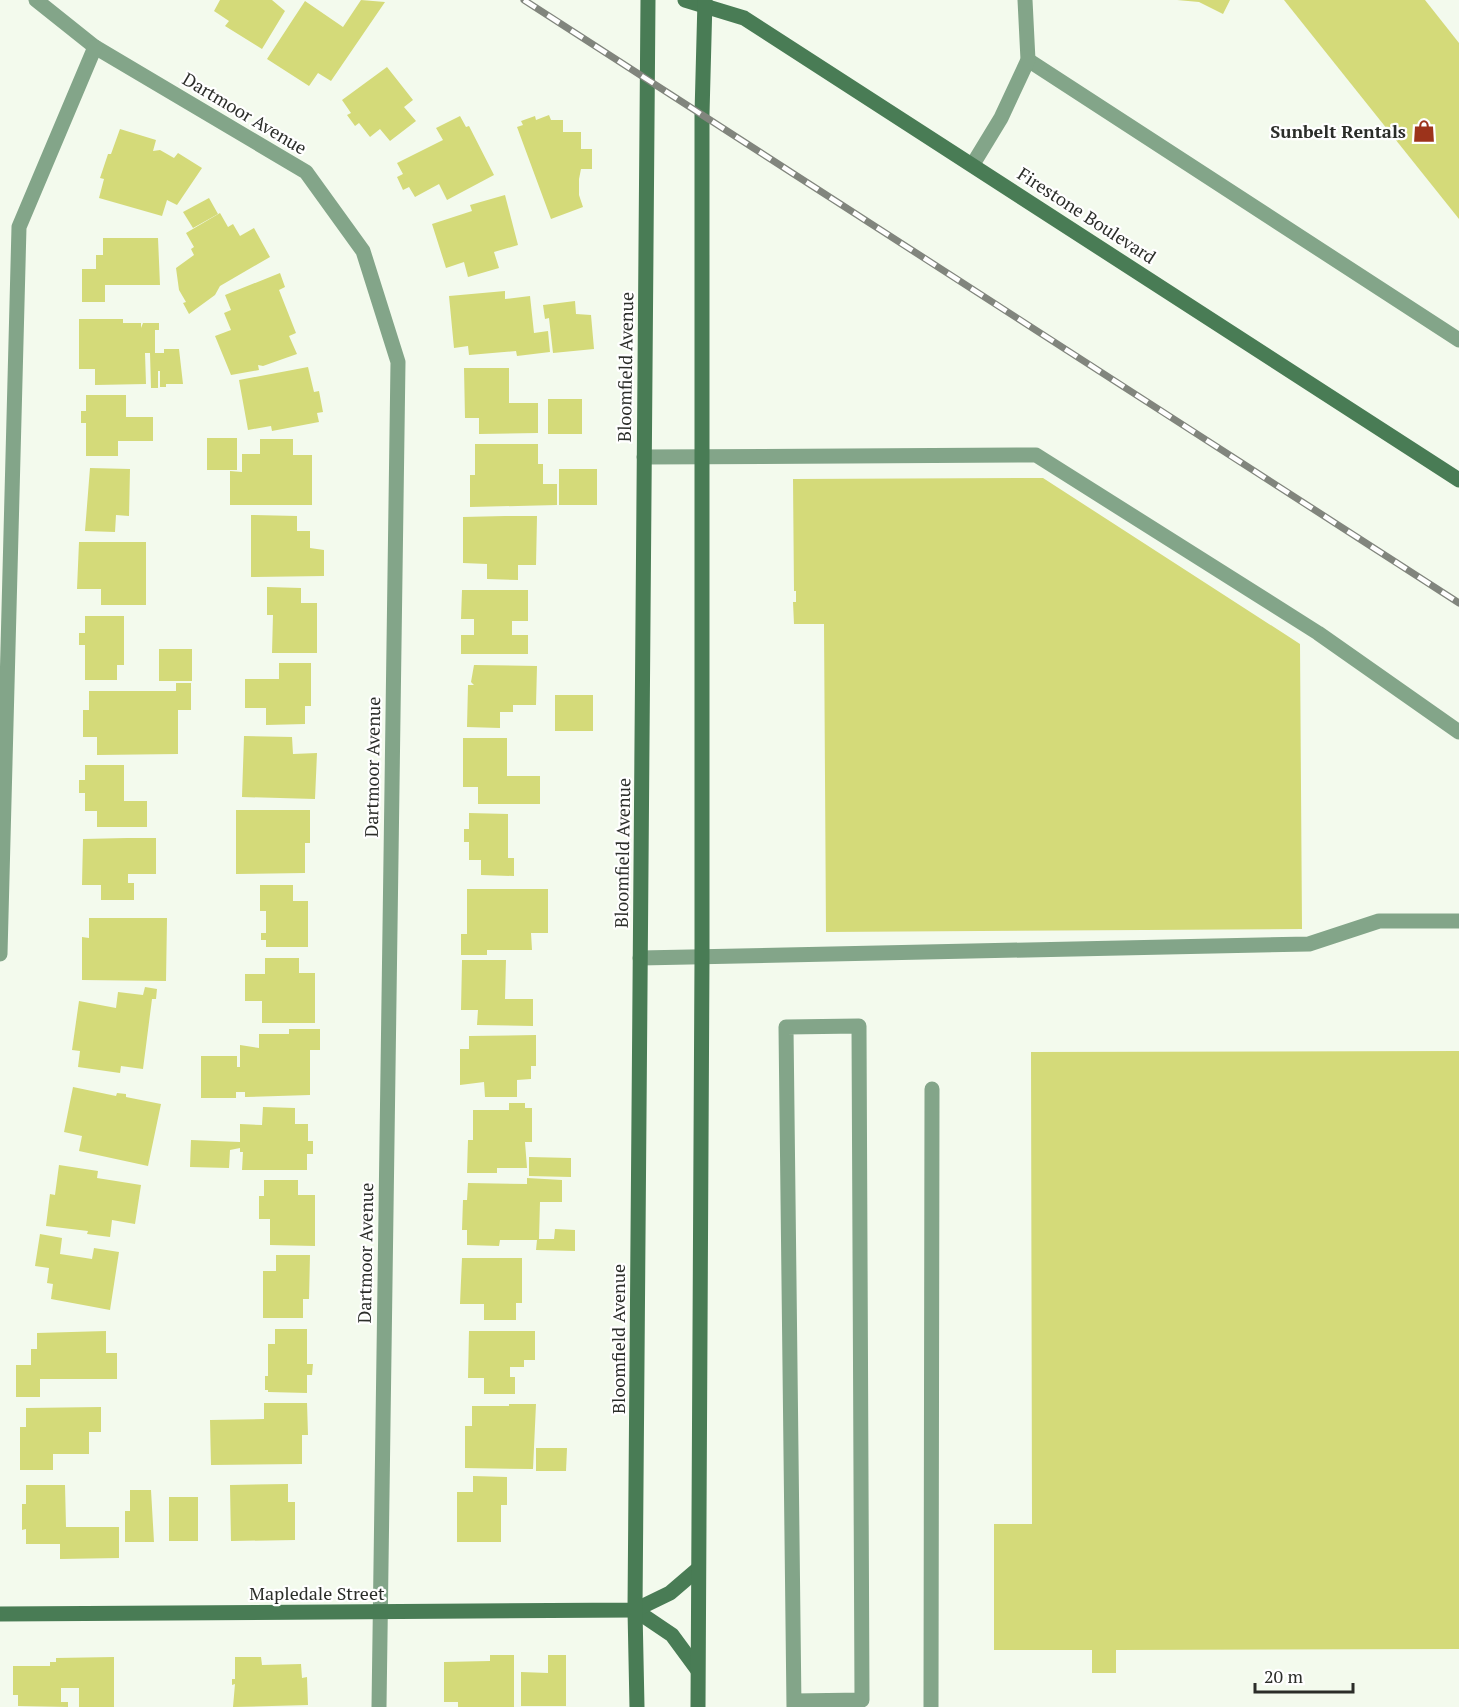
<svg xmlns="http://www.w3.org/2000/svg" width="1459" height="1707" font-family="'PT Serif',serif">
	<rect width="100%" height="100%" fill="#f3faed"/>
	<!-- building -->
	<g fill="#d4da79">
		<polygon points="220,0 272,0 285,11 262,49 225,26 229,21 214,11"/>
		<polygon points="361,0 385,2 331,81 318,73 309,86 267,59 305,1 343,27"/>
		<polygon points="1177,0 1230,0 1223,14 1199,2"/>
		<polygon points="1284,0 1425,0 1459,43 1459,219"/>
		<polygon points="387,67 413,100 404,107 416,121 390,141 380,129 370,137 359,123 355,126 347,115 351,113 342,100"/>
		<polygon points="549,115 551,120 563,120 563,132 581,132 581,149 592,149 592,169 581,169 579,179 579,195 583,207 551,219 517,127 523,125 521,121 535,116 536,120"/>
		<polygon points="460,116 466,127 469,126 494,175 447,200 439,184 415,197 409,187 403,190 397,177 403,174 397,163 443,140 436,128"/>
		<polygon points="120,129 156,140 153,151 160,150 174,158 178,153 202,168 177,205 167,200 162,216 99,198 104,179 100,178 108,154 111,154"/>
		<polygon points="505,195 518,245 494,252 499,268 468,277 464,262 446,268 432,224 472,211 470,205"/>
		<polygon points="209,198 218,214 193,228 183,212"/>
		<polygon points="220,213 228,227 233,224 240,236 254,228 270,257 220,286 215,295 189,314 183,303 186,302 179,290 176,268 194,255 191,249 194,247 186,233"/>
		<polygon points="103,238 158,238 160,285 105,285 105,302 82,302 82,269 96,269 96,255 103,255"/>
		<polygon points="280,273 285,287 279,290 296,333 289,336 297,354 263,366 258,365 259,370 231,375 215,336 231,330 224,313 231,310 225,295"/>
		<polygon points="505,291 505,299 530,296 534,333 548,331 550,352 517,356 516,351 469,355 468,346 454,348 449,296"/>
		<polygon points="575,301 576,314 591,315 594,349 553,353 549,318 545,319 543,305"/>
		<polygon points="79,319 123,319 123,323 141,323 141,328 143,323 159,323 159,330 155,330 155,353 164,353 164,349 179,349 183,384 166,384 166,387 160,387 160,371 158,371 158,388 151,388 150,353 145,353 146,384 95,385 95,369 79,369"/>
		<polygon points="308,367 314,392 319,391 323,412 317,413 319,422 272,431 271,426 248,430 239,380"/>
		<polygon points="464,368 509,368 509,403 538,403 538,433 479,434 479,418 465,418"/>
		<polygon points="86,395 126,395 126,417 153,417 153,441 118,441 118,456 86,456 86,423 81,423 81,411 86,411"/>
		<rect x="548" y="399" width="34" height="35"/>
		<rect x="207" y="438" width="30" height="32"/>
		<polygon points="260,439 293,439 293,455 312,455 312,505 230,505 230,471 242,472 242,454 260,454"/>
		<polygon points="475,444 538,444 538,464 543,464 543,484 557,484 557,505 470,507 470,475 475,475"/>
		<polygon points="90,468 130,469 129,516 116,515 115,532 85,531"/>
		<rect x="559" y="469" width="38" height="36"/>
		<polygon points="1043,478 1300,644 1302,929 826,932 824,624 794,624 793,602 796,602 796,591 794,591 793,479"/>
		<polygon points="251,515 297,516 297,531 310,531 310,548 324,550 324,576 251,577"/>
		<polygon points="505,516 537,516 536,565 518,565 518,580 487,579 487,564 463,563 463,517"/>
		<polygon points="79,542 146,542 146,605 101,605 101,589 77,589"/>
		<polygon points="267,587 301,588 301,603 317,603 317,653 272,653 273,615 267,615"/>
		<polygon points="462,590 528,590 528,621 512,621 512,635 528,635 528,654 461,654 461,635 474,635 474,619 461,619"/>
		<polygon points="85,616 124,616 124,665 117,665 117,680 85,680 85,645 79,645 79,633 85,633"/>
		<rect x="159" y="649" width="33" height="32"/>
		<polygon points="279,663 311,663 311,706 305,706 305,724 266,725 266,708 245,708 245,679 279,679"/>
		<polygon points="474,665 537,666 536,705 513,705 513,712 500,712 500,728 467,727 468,685 474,685 471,682"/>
		<polygon points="176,683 191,683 191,710 178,710 178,754 97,755 97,737 83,737 83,710 89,710 89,691 176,691"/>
		<rect x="555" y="695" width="38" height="36"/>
		<polygon points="244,736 292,737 293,754 317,753 315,799 242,797"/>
		<polygon points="463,738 507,738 507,776 540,776 540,804 478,804 478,787 463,787"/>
		<polygon points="85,765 124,765 124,801 147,801 147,827 97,827 97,811 85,811 85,793 79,793 79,780 85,780"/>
		<polygon points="236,810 310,810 310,843 305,843 305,873 236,874"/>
		<polygon points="469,813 508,814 508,858 514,858 514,876 481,875 481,860 469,860 469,842 464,842 464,829 469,829"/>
		<polygon points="127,838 156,838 156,874 128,874 128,883 134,883 134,900 101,900 101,885 82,885 83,839"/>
		<polygon points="260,885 293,885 293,901 308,901 308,947 266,947 266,940 261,940 261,933 266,933 266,911 260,911"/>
		<polygon points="467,889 548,889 548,933 531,933 532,950 487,950 487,955 461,955 461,934 467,934"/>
		<polygon points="89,918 167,918 166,981 82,980 82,937 89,938"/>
		<polygon points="265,958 299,958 299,973 315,973 315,1023 262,1023 262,1001 245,1001 245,974 265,974"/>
		<polygon points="462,960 506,960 505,999 533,999 533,1026 477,1025 478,1010 461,1010"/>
		<polygon points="145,987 157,989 156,999 152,999 143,1069 121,1066 120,1073 78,1067 80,1051 72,1050 79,1001 116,1008 118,992 143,995"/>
		<polygon points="289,1029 320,1029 320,1050 310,1050 310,1095 245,1097 245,1092 236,1092 236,1098 201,1098 201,1056 237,1056 237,1067 240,1067 240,1045 259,1048 259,1034 289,1034"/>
		<polygon points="536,1035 536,1066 531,1066 531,1079 517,1080 517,1097 485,1097 484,1082 460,1085 460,1049 469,1049 469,1036"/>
		<polygon points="1459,1051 1459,1649 1116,1650 1116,1673 1092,1673 1092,1650 994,1650 994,1524 1032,1524 1031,1052"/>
		<polygon points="73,1087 116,1096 117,1093 126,1094 126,1097 161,1104 148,1166 79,1151 82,1136 64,1132"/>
		<polygon points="509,1103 525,1103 525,1108 532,1108 532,1142 525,1142 527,1168 497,1168 497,1173 467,1173 468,1140 473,1140 473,1110 509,1110"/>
		<polygon points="263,1107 295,1108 295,1124 308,1124 308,1141 313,1141 313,1154 307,1154 307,1170 242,1170 243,1152 240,1152 240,1148 230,1150 229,1168 190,1167 191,1140 240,1142 240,1124 262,1125"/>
		<polygon points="529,1157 571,1158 571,1177 529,1176"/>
		<polygon points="59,1165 98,1171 97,1178 141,1185 135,1224 112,1220 110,1237 87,1234 88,1231 46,1226 50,1194 55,1195"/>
		<polygon points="527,1178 562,1180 562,1202 540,1202 539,1239 554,1239 555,1229 575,1230 575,1251 536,1250 537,1240 500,1240 499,1246 467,1245 467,1230 462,1230 463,1200 467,1200 468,1183 527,1184"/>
		<polygon points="264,1180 298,1180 298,1195 315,1195 315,1246 270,1245 270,1219 259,1219 259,1196 264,1196"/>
		<polygon points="40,1234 62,1238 60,1254 92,1259 94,1248 119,1252 110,1310 51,1299 53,1284 47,1283 49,1268 35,1266"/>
		<polygon points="276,1255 310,1255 309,1299 303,1299 303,1318 263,1318 263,1271 276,1271"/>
		<polygon points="462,1258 522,1258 522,1303 516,1303 516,1320 484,1320 484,1304 460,1304"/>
		<polygon points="275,1329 307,1329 307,1364 313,1364 312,1375 307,1375 307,1393 268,1392 268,1390 265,1390 265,1376 268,1376 268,1344 275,1344"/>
		<polygon points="106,1331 106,1353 117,1353 117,1379 40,1379 40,1397 16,1397 16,1365 31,1365 31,1349 37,1349 37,1333"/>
		<polygon points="469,1331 535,1331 535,1360 524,1360 524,1367 510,1367 510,1377 515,1377 515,1394 484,1394 484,1378 468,1378"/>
		<polygon points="264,1403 307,1403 308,1435 302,1435 302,1464 211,1465 210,1420 264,1419"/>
		<polygon points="509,1404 536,1404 533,1469 465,1468 465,1426 472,1426 472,1406 509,1406"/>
		<polygon points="101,1407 101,1432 89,1432 89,1454 53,1454 53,1470 20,1470 20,1427 26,1427 26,1408"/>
		<polygon points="536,1448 567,1448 566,1471 536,1471"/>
		<polygon points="473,1476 507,1477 507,1505 501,1505 501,1542 457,1542 457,1492 473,1492"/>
		<polygon points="288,1484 288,1502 295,1502 295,1540 231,1541 230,1485"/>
		<polygon points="26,1485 65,1485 66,1527 119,1527 119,1558 60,1559 60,1544 26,1544 26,1529 22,1530 22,1504 26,1504"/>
		<polygon points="130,1490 151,1490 154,1542 125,1542 125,1511 130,1511"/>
		<rect x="169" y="1497" width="29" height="44"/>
		<polygon points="490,1655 514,1655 514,1707 458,1707 458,1702 444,1702 444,1662 490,1661"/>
		<polygon points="548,1655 566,1655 566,1706 521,1706 521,1672 548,1673"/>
		<polygon points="114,1657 114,1707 79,1707 79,1688 61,1688 61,1702 68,1702 68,1707 18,1706 18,1695 13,1695 13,1666 50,1666 50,1662 56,1662 56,1658"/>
		<polygon points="235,1657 261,1657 262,1665 301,1664 302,1678 307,1677 308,1705 233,1707 235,1684 232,1685 232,1679 235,1679"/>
	</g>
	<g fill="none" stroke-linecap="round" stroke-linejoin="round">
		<!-- lane -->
		<g stroke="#83a589" stroke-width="15">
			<polyline points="1028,60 1459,340"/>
			<polyline points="973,164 1001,118 1028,60 1025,0"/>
			<polyline points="644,457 1036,455 1318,633 1459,732"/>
			<polyline points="640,958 1309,944 1379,921 1459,921"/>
			<polyline points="794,1701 862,1700 859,1026 786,1027 794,1707"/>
			<polyline points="931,1707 932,1089"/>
		</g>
		<!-- street -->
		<g stroke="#83a589" stroke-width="15">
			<polyline points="36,0 95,47 306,172 363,251 398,362 379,1707"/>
			<polyline points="0,954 19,227 95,47"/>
		</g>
		<!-- secondary -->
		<g stroke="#497c55" stroke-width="15">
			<polyline points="685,0 744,18 1459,480"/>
			<polyline points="635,1610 672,1635 697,1669"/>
			<polyline points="0,1614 635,1610 670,1593 698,1569"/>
			<polyline points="637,1707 635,1610 648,0"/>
			<polyline points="698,1707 702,958 702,114 705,0"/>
		</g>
		<!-- rail casing -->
		<g stroke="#81857d" stroke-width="7">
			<polyline id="rail" points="524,0 1459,603"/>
		</g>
		<!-- rail -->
		<use href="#rail" stroke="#fff" stroke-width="4.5" stroke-dasharray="14" stroke-linecap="butt"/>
	</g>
	<!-- icons -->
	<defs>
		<g id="shop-bare" transform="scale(1.8)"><path d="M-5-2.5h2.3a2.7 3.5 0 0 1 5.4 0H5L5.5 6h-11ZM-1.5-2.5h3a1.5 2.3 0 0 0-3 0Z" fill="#9c331b" stroke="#fff" stroke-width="2.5" paint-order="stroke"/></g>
	</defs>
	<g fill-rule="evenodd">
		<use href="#shop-bare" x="1424" y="131"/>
	</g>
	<g text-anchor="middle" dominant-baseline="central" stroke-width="4.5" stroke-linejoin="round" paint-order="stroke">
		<!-- street labels -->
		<g font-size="18" fill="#2b2d29" stroke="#fff">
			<text transform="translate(245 113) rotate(31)">Dartmoor Avenue</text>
			<text transform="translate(1087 215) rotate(33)">Firestone Boulevard</text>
			<text transform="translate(625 367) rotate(-89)">Bloomfield Avenue</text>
			<text transform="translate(372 767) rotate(-89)">Dartmoor Avenue</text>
			<text transform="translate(622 853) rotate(-89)">Bloomfield Avenue</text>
			<text transform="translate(365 1253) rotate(-89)">Dartmoor Avenue</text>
			<text transform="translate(618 1339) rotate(-90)">Bloomfield Avenue</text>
			<text x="317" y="1593">Mapledale Street</text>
		</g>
		<!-- poi labels -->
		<g font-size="18" font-weight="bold" fill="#2b2d29" stroke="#fff" text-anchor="end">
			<text x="1406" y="131">Sunbelt Rentals</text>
		</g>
	</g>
	<!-- scale -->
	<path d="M1255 1683v9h98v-9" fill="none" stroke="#2b2d29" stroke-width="3"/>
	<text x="1264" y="1683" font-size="18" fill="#2b2d29" stroke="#ffffff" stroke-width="4.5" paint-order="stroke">20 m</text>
</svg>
